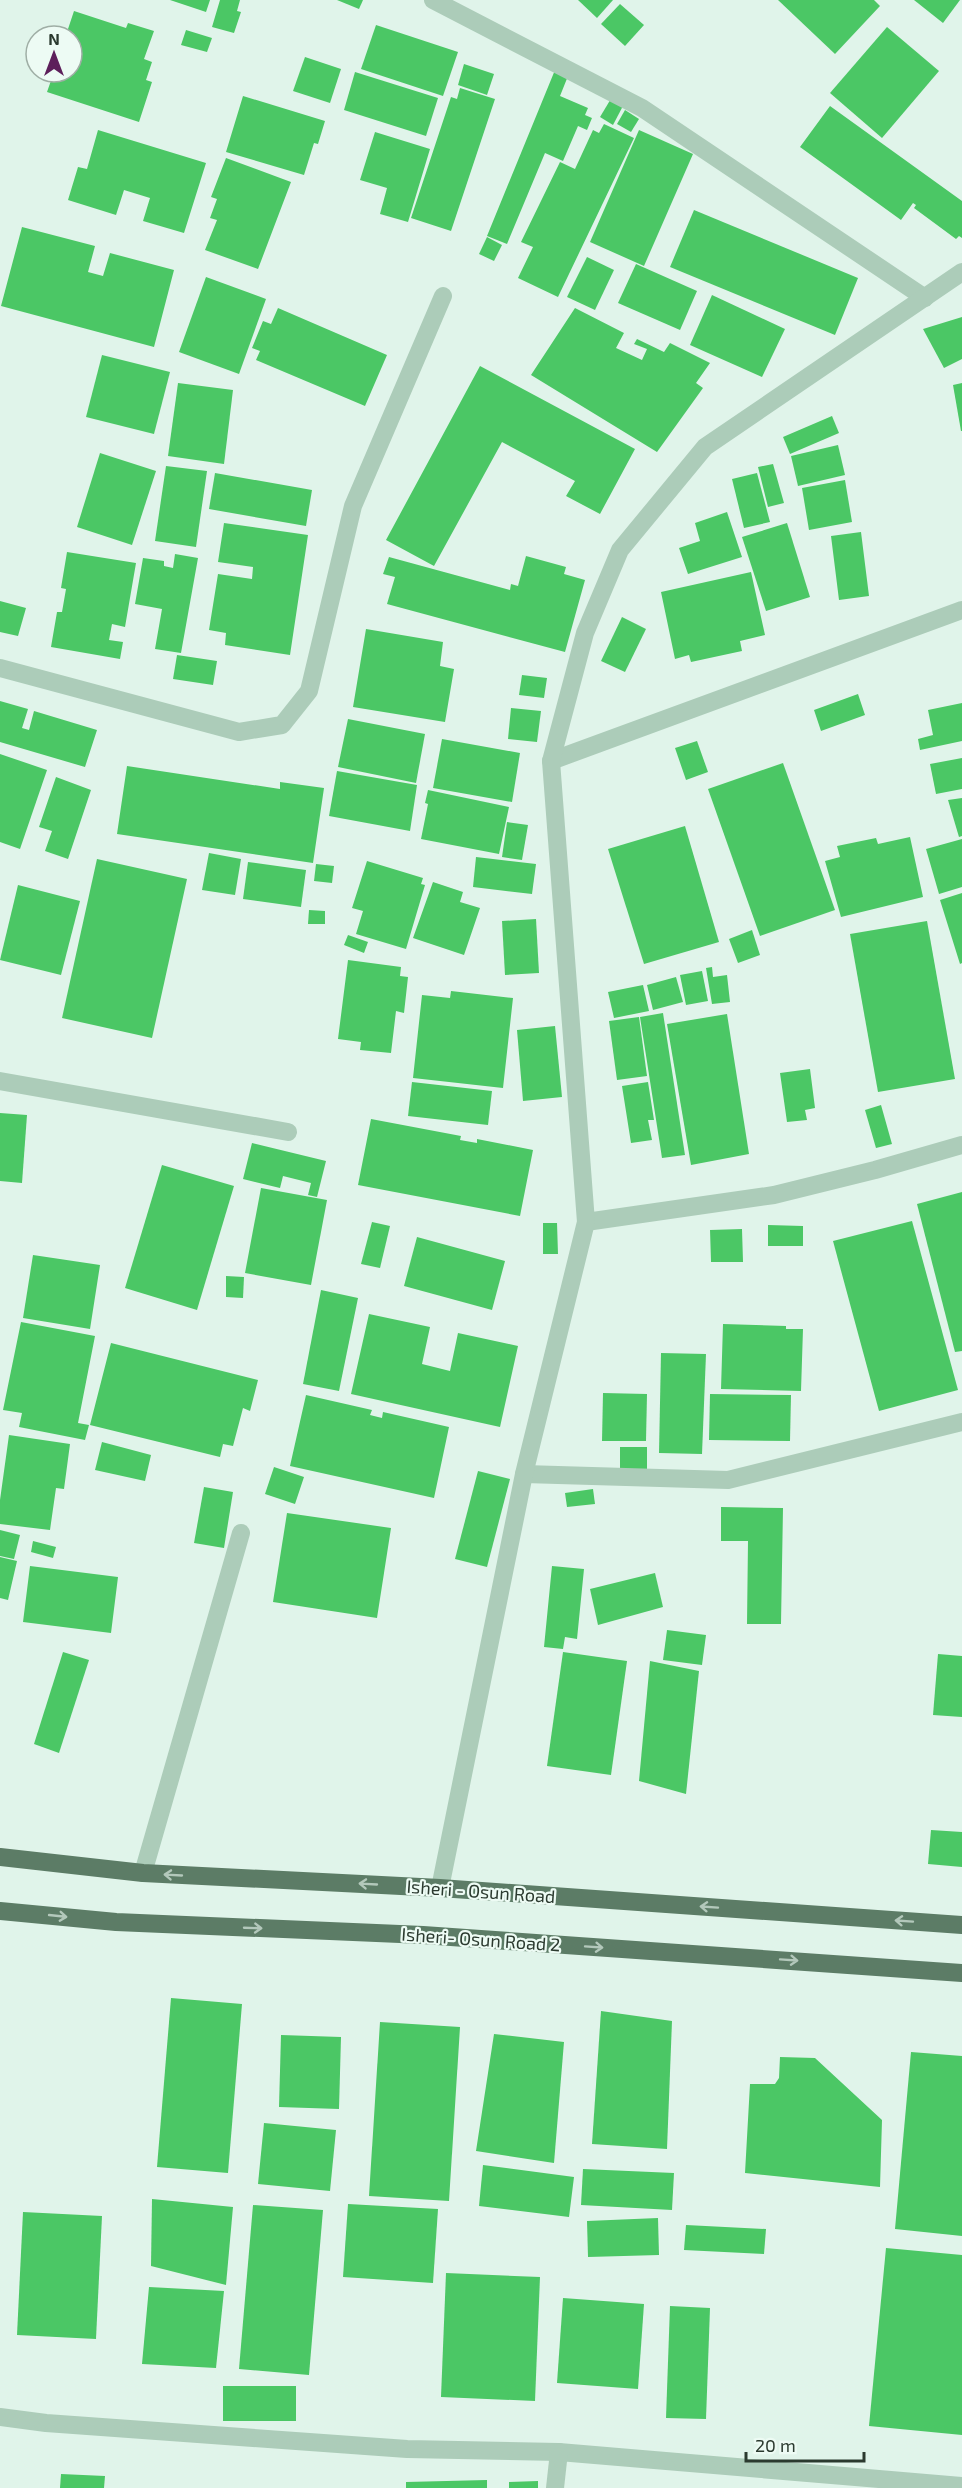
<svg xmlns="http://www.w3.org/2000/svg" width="962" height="2488" font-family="'Exo 2',sans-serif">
	<rect width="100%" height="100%" fill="#e0f4ea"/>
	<!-- building -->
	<g fill="#4bc765">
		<polygon points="170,0 210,0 206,12"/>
		<polygon points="220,0 240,0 237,11 241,12 234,33 212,27"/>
		<polygon points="337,0 363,0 359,9"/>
		<polygon points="578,0 613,0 597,18"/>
		<polygon points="778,0 874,0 880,6 835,54"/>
		<polygon points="914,0 960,0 943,23"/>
		<polygon points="620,4 644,25 625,46 601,24"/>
		<polygon points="74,11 126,28 128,23 154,31 144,59 152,62 146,80 152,82 139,122 47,92 54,72 72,72 72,46 75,38 66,35"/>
		<polygon points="376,25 458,52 443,96 361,69"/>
		<polygon points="887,27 939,71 882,138 830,93"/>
		<polygon points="186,30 212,38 207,52 181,45"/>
		<polygon points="305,57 341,69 330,103 293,91"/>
		<polygon points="464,64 494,74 487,95 458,85"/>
		<polygon points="555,70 568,76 560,96 588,108 585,115 592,118 587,130 578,126 563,161 545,153 507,244 487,236"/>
		<polygon points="355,72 438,98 426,136 344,110"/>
		<polygon points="460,88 495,99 451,231 411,218 451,97 457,99"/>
		<polygon points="243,96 325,121 318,144 314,143 304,175 226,152"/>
		<polygon points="612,97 624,104 613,125 600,117"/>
		<polygon points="830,106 962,201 962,238 959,236 956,239 914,208 916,205 913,203 901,220 800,147"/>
		<polygon points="625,110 639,119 631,132 617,124"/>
		<polygon points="604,124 634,138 558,297 518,278 533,247 521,242 560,162 575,169 593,130 599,133"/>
		<polygon points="98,130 206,163 184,233 143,221 150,198 124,190 116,215 68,200 78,167 87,169"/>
		<polygon points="639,130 693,154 644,266 590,242"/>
		<polygon points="375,132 430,149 408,222 380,214 387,188 360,180"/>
		<polygon points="226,158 291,182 258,269 205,250 217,220 210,218 217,199 211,197"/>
		<polygon points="694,210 858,278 835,335 670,267"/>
		<polygon points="22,227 95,246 88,272 103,276 110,253 174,270 154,347 1,306"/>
		<polygon points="487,237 502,245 494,261 479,254"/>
		<polygon points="587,257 614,270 595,310 567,297"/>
		<polygon points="636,264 697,291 680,330 618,303"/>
		<polygon points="206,277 266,299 239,374 179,352"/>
		<polygon points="712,295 785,329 762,377 690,345"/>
		<polygon points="278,308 387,355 365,406 256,360 260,351 252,348 263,321 271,324"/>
		<polygon points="575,308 624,333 616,348 642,360 647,349 634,344 637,339 664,352 670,343 710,363 696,383 703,388 657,452 531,375"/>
		<polygon points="962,317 962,359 944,368 923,329"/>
		<polygon points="102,355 170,372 154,434 86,417"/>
		<polygon points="480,366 635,449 600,514 566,496 575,481 502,442 434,566 386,540"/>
		<polygon points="178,383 233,390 224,464 168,456"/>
		<polygon points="962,383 962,431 961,431 953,385"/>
		<polygon points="832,416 839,433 790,454 783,437"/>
		<polygon points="838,445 845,475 798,486 791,456"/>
		<polygon points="100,453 156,471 132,545 77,527"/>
		<polygon points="773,464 784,503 768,507 758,467"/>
		<polygon points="166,466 207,471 196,547 155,541"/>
		<polygon points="215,473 312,490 306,526 209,509"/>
		<polygon points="757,473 770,522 744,528 732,479"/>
		<polygon points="845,480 852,522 809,530 802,488"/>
		<polygon points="727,512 742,557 688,574 679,548 700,541 695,523"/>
		<polygon points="224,523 308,535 290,655 225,645 226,633 209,630 218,574 252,579 253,567 218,562"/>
		<polygon points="787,523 810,597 766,611 742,537"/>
		<polygon points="861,532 869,596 839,600 831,536"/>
		<polygon points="67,552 136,563 125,627 112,624 109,640 123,642 120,659 51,647 57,612 62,612 66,589 61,588"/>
		<polygon points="175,554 198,558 181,653 155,649 162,609 135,604 143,558 164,561 164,566 173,568"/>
		<polygon points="526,556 566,567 564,574 585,580 565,652 387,604 395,577 383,574 389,557 510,590 511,584 518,586"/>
		<polygon points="751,572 765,635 740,641 742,651 691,662 689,655 675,659 661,592"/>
		<polygon points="0,601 26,608 18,636 0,632"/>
		<polygon points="622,617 646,629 625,672 601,661"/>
		<polygon points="366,629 443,642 440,666 454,669 445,722 353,707"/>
		<polygon points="177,655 217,661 213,685 173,679"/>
		<polygon points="522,675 547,678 544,698 519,695"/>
		<polygon points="858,694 865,715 821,731 814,710"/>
		<polygon points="0,701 28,709 22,728 29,730 34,711 97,730 85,767 0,742"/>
		<polygon points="962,703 962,741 920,750 918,739 933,735 928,710"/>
		<polygon points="511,708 541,711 537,742 508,739"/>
		<polygon points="348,719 425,734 416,783 338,767"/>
		<polygon points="442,739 520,753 512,802 433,788"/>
		<polygon points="697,741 708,772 686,780 675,748"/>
		<polygon points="0,754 47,770 20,849 0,842"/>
		<polygon points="962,758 962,789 936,794 930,764"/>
		<polygon points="783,763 835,910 760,936 708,789"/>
		<polygon points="127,766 280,789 280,782 324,788 313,863 117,834"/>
		<polygon points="337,771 417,785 410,831 329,816"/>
		<polygon points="56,777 91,790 68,859 45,851 52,831 39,827"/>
		<polygon points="428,790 509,807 499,854 421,839 428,804 425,803"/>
		<polygon points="962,798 962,836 959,837 948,800"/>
		<polygon points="507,822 528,825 522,860 502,857"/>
		<polygon points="685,826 719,942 644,964 608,849"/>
		<polygon points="910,837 923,897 841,917 825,861 840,857 837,846 876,838 878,844"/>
		<polygon points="962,839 962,887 939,894 926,849"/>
		<polygon points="209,853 241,859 235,895 202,890"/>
		<polygon points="476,857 536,864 532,894 473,887"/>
		<polygon points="97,859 187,879 152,1038 62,1018"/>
		<polygon points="367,861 423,878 421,884 425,885 406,949 356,934 363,911 352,908"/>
		<polygon points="248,862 306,870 301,907 243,899"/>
		<polygon points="316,864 334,866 332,883 314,881"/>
		<polygon points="433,882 463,892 460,902 480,908 464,955 413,938"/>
		<polygon points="18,885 80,901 61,975 0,960"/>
		<polygon points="962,893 962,963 960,964 940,900"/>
		<polygon points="309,910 325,911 325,924 308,924"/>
		<polygon points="536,919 539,973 505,975 502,921"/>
		<polygon points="927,921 955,1079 878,1092 850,934"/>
		<polygon points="752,930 760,955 738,963 729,939"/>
		<polygon points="348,935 368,942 364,953 344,945"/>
		<polygon points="348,960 401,967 400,976 408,977 404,1013 396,1011 391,1053 360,1050 361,1042 338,1039"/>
		<polygon points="712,967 713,977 727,975 730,1002 712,1004 706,968"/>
		<polygon points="702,971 708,1001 686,1005 680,975"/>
		<polygon points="676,977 683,1002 653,1010 647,985"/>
		<polygon points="643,985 649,1011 614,1018 608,992"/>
		<polygon points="451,991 513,998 503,1088 413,1078 422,995 450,998"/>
		<polygon points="663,1013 685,1155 662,1158 640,1017"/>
		<polygon points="727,1014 749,1154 691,1165 667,1024"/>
		<polygon points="639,1017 647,1076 617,1080 609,1021"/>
		<polygon points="555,1026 562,1097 523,1101 517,1030"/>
		<polygon points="810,1069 815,1108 805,1110 807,1120 787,1122 780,1073"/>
		<polygon points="412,1082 492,1091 488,1125 408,1116"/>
		<polygon points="648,1082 654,1120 648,1120 652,1140 631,1143 622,1086"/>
		<polygon points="881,1105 892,1144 876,1148 865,1110"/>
		<polygon points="0,1113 27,1115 22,1183 0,1181"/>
		<polygon points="371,1119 461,1136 460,1140 477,1143 477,1139 533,1150 520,1216 358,1185"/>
		<polygon points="252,1143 326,1161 317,1197 308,1195 311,1183 283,1176 280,1188 243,1179"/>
		<polygon points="162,1165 234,1186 197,1310 125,1288"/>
		<polygon points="261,1188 327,1200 311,1285 245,1273"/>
		<polygon points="962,1192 962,1351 955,1352 917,1204"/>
		<polygon points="912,1221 958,1390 879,1411 833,1241"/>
		<polygon points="372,1222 390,1226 380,1268 361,1264"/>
		<polygon points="543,1223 557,1223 558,1254 543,1254"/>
		<polygon points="768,1225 803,1226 803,1246 768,1246"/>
		<polygon points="742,1229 743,1262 711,1262 710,1230"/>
		<polygon points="417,1237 505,1261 492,1310 404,1286"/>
		<polygon points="33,1255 100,1265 90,1329 23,1318"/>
		<polygon points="226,1276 244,1277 243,1298 226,1297"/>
		<polygon points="321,1290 358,1298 339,1391 303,1384"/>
		<polygon points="369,1314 430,1327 422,1364 450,1371 458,1333 518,1346 500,1427 351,1394"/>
		<polygon points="21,1322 95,1336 78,1423 89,1425 85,1440 19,1427 22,1413 3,1410"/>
		<polygon points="723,1324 786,1326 786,1329 803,1329 801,1391 721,1389"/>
		<polygon points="111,1343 258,1380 250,1411 243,1408 233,1446 223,1444 220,1457 90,1425"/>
		<polygon points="661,1353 706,1354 702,1454 659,1453"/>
		<polygon points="603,1393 647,1394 646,1441 602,1441"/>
		<polygon points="710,1394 791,1395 790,1441 709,1440"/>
		<polygon points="306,1395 372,1410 370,1415 382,1418 383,1412 449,1427 434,1498 290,1466"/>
		<polygon points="9,1435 70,1444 64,1489 56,1488 50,1530 0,1524 0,1500"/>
		<polygon points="102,1442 151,1455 145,1481 95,1470"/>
		<rect x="620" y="1447" width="27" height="25"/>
		<polygon points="274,1467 304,1477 295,1504 265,1494"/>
		<polygon points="478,1471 510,1479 487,1567 455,1559"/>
		<polygon points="204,1487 233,1492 224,1548 194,1543"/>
		<polygon points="593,1489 595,1504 567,1507 565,1493"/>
		<polygon points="721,1507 783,1508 781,1624 747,1624 748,1541 721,1541"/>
		<polygon points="287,1513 391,1528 377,1618 273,1602"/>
		<polygon points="0,1530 20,1535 14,1559 0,1556"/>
		<polygon points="33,1541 56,1547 53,1558 31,1552"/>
		<polygon points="0,1557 17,1561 8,1600 0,1598"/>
		<polygon points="30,1566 118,1577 111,1633 23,1622"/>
		<polygon points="552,1566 584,1569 577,1639 565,1637 563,1649 544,1647"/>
		<polygon points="655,1573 663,1607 598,1625 590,1589"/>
		<polygon points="667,1630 706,1635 702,1665 663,1660"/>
		<polygon points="63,1652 89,1660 59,1753 34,1744"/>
		<polygon points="563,1652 627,1661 611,1775 547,1766"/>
		<polygon points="938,1654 962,1656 962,1717 933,1715"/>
		<polygon points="650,1661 699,1671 686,1794 639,1781"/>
		<polygon points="931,1830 962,1832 962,1867 928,1864"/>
		<polygon points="171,1998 242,2004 228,2173 157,2167"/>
		<polygon points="601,2011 672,2021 667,2149 592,2144"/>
		<polygon points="380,2022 460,2027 449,2201 369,2196"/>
		<polygon points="494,2034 564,2042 554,2163 476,2151"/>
		<polygon points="281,2035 341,2037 339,2109 279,2107"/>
		<polygon points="911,2052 962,2056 962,2236 895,2229"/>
		<polygon points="780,2057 815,2058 882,2120 880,2187 745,2173 750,2084 775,2084 779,2078"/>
		<polygon points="264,2123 336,2130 330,2191 258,2184"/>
		<polygon points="483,2165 574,2177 569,2217 479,2206"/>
		<polygon points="583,2169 674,2173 672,2210 581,2205"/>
		<polygon points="152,2199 233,2207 226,2285 151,2266"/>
		<polygon points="348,2204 438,2209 433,2283 343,2277"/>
		<polygon points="253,2205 323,2210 309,2375 239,2369"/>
		<polygon points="23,2212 102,2216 96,2339 17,2335"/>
		<polygon points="658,2218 659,2255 588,2257 587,2221"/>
		<polygon points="686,2225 766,2229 764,2254 684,2250"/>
		<polygon points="886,2248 962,2255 962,2435 869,2426"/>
		<polygon points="446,2273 540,2277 535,2401 441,2397"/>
		<polygon points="149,2287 224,2291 216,2368 142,2364"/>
		<polygon points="563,2298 644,2304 638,2389 557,2383"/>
		<polygon points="670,2306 710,2308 706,2419 666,2418"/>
		<rect x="223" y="2386" width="73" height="35"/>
		<polygon points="61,2474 105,2476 104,2488 60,2488"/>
		<polygon points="487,2480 487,2488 406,2488 406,2482"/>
		<polygon points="538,2481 538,2488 509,2488 509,2482"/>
	</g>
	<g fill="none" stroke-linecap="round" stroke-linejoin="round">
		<!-- minor -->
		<g stroke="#acccb9" stroke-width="18">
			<polyline points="433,0 642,108 925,298"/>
			<polyline points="0,668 239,732 282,725 309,691 353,506 443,296"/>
			<polyline points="551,761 962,610"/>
			<polyline points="0,1081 288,1132"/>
			<polyline points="586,1222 774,1195 875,1170 962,1145"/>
			<polyline points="524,1474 728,1480 962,1422"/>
			<polyline points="143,1873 241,1533"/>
			<polyline points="440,1888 524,1474 586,1222 551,761 585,633 620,550 705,447 962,272"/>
			<polyline points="0,2417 46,2423 407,2449 559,2452 962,2486"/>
			<polyline points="555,2488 559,2452"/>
		</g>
		<!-- major -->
		<g stroke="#5c7c66" stroke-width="18">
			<polyline points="0,1857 143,1873 440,1888 962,1925"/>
			<polyline points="0,1911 116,1922 423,1935 962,1973"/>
		</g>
	</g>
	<!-- one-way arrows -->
	<defs><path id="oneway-shaft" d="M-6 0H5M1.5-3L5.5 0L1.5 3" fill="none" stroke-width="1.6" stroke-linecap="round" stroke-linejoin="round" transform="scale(1.5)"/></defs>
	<g stroke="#b3c8bb">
		<use href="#oneway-shaft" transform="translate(173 1875) rotate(-177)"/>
		<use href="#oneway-shaft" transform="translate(368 1884) rotate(-177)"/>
		<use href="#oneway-shaft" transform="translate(709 1907) rotate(-176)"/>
		<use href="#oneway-shaft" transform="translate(58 1916) rotate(6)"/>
		<use href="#oneway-shaft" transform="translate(904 1921) rotate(-176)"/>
		<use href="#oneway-shaft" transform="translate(253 1928) rotate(2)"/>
		<use href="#oneway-shaft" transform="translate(594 1947) rotate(4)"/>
		<use href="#oneway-shaft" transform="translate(789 1960) rotate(4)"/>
	</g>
	<g text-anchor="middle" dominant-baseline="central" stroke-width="4.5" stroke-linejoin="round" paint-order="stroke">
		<!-- street labels -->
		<g font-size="18" fill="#2b3a2f" stroke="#edfbf4">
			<text transform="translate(481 1891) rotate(4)">Isheri - Osun Road</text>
			<text transform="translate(481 1939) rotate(4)">Isheri- Osun Road 2</text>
		</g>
	</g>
	<!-- north arrow -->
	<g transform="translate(54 54)"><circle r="28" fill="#edfbf4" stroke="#9faea5" stroke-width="1.5"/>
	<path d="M0-4.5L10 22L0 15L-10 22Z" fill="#5d1f5b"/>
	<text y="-9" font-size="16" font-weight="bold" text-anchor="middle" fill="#2b3a2f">N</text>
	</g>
	<!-- scale -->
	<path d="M746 2452v9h118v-9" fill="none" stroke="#2b3a2f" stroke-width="3"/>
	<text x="755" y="2452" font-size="18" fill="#2b3a2f" stroke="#edfbf4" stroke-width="4.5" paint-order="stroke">20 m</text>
</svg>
